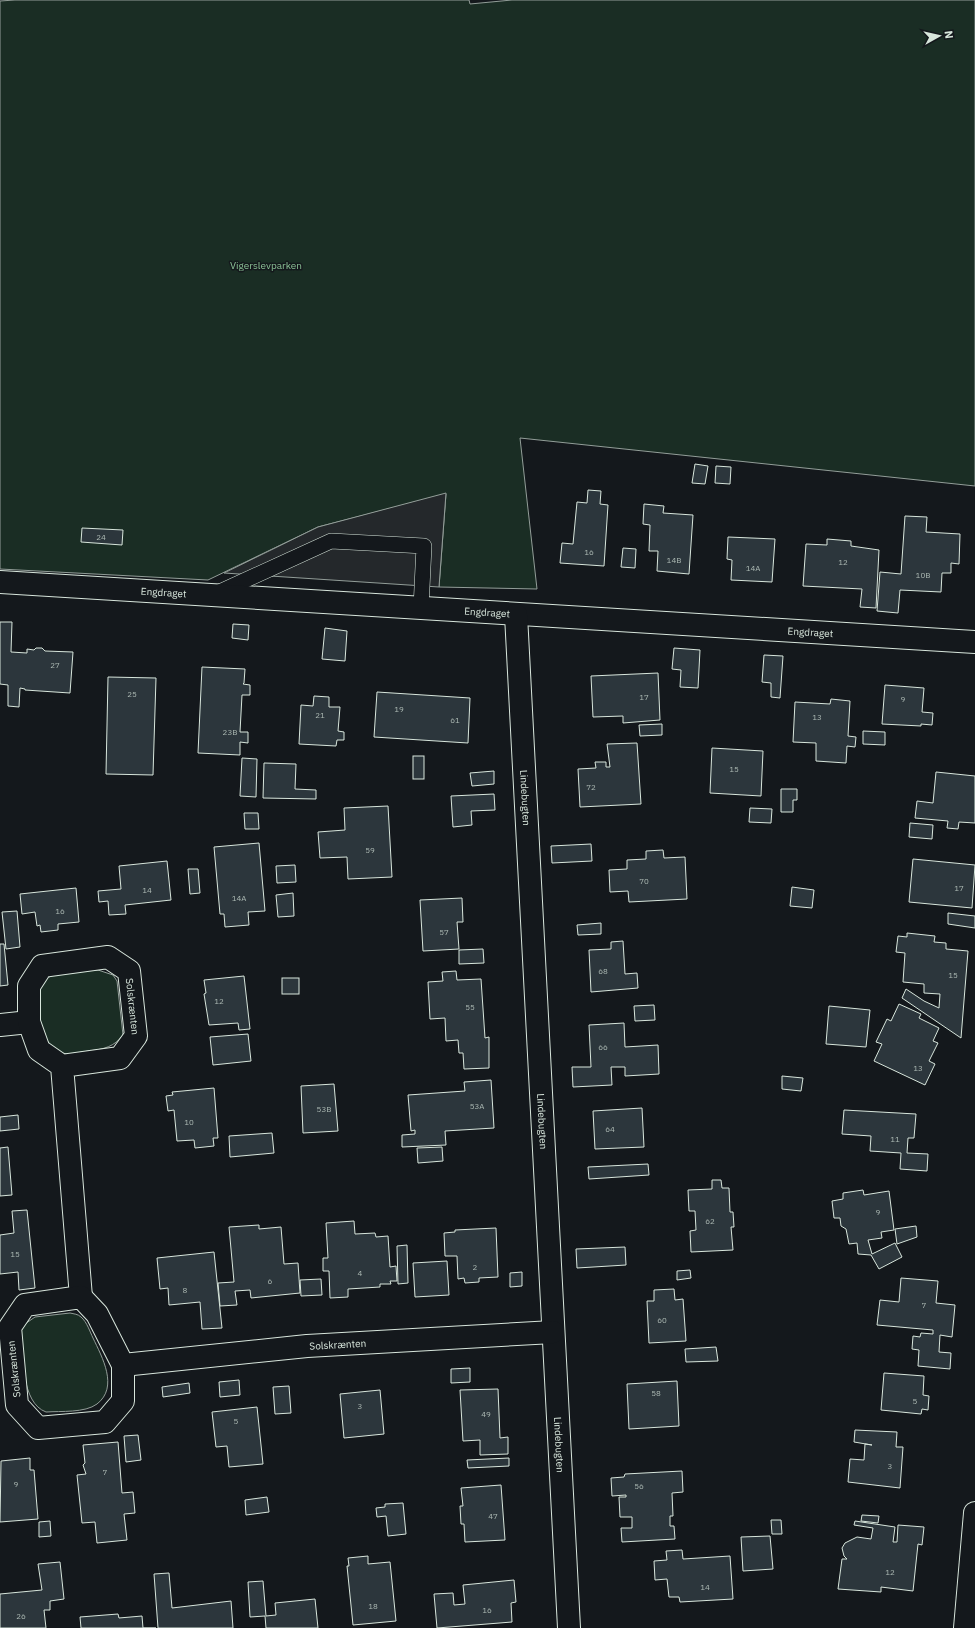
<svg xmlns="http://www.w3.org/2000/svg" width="975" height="1628" font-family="'IBM Plex Sans',sans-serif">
	<rect width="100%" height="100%" fill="#14181c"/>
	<!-- green -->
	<g fill="#1a2d24" stroke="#939e99">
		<polygon points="15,0 469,0 470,4 512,0 975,0 975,486 520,438 537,589 439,587 446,494 318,527 208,580 0,569 0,1"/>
		<path d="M98,970L113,975L117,981L123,1035C114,1047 104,1049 89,1051C80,1052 68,1056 59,1052C39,1042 26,990 47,978C59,971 85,971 98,970Z"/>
		<path d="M70,1313C74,1314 78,1314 81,1317C87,1322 90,1332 93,1338C102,1357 119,1387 97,1404C85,1413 61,1411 46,1412C21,1403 23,1355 21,1334L22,1326L35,1317Z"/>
	</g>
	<!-- parking -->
	<polygon fill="#24282b" stroke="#939e99" points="446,493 439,587 224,573 318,527"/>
	<!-- building -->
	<g fill="#2c363c" stroke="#d8e6dc">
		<polygon points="695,464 708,466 705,484 692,483"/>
		<polygon points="716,466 731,467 730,484 715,483"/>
		<polygon points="588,490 601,491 600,504 608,505 604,566 560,563 562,543 573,544 577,502 587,503"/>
		<polygon points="644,504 664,506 663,513 693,515 689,574 657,571 658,551 649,551 650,525 643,524"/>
		<polygon points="905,516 927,517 926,532 960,534 959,564 951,563 951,573 942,573 941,592 900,590 898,613 877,611 880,572 901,574"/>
		<polygon points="82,528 123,530 122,545 81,542"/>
		<polygon points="728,537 775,539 772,582 731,580 732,560 727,559"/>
		<polygon points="827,539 851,541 851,546 879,550 876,608 860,607 862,589 803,586 806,544 827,545"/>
		<polygon points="623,548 636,549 635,568 621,567"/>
		<polygon points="0,622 12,622 11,652 27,653 27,649 34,650 36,648 42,648 45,651 73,652 70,693 25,690 25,689 20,688 19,707 8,706 8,685 0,684"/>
		<polygon points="233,624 249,625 248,640 232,638"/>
		<polygon points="325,628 347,631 345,661 322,659"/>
		<polygon points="674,648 700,650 698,688 680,687 681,670 672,669"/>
		<polygon points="764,655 783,656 780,698 771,697 771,683 762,682"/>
		<polygon points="202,667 245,669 244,683 243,684 250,685 250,695 242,695 240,732 248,732 248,743 240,742 240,755 198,753"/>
		<polygon points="658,673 660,720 623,723 623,716 593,717 591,676"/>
		<polygon points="108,677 156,678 153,775 106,774"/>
		<polygon points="885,685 924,688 922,712 933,713 932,725 921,724 921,726 882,724"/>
		<polygon points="377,692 470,698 468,743 374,737"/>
		<polygon points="314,696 329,697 329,707 340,707 338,731 344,732 344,740 337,740 336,746 299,744 301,705 313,706"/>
		<polygon points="831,699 850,701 848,736 856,737 855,747 847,746 846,763 816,761 816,743 793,742 795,702 830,704"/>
		<polygon points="662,724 662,735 640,736 639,725"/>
		<polygon points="863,731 885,732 885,745 863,744"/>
		<polygon points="637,743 641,804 580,807 578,769 596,768 595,762 606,762 606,767 610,767 607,744"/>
		<polygon points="712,748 763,751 761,796 710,793"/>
		<rect x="413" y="756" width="11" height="23"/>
		<polygon points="242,758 257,759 256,797 240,796"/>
		<polygon points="264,763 296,764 295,789 316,790 316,799 263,798"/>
		<polygon points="494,771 494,784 472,786 470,773"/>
		<polygon points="936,772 975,776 975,823 959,822 958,829 947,828 948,821 915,818 917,801 933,803"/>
		<polygon points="781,789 797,789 797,800 793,800 793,812 781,812"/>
		<polygon points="494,794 495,810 471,811 472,825 453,827 451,796"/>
		<polygon points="388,806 392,877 348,879 347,857 320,858 318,832 345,830 344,808"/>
		<polygon points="750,808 772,809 771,823 749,822"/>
		<polygon points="244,813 258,813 259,829 245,829"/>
		<polygon points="910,823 933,825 932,839 909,837"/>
		<polygon points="259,843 265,911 248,912 249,925 225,927 224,914 220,914 214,847"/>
		<polygon points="591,844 592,861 552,863 551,846"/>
		<polygon points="663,850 664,858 685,857 687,899 629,902 628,891 610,892 609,870 627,869 627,860 646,859 646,851"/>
		<polygon points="913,859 975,865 972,908 909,902"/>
		<polygon points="167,861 171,900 125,905 126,914 109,915 108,901 99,902 98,891 121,889 119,866"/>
		<polygon points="295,865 296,882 277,883 276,866"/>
		<polygon points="188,869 198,869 200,893 190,894"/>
		<polygon points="792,887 814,890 812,908 790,906"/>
		<polygon points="76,888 79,922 58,924 58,930 41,932 40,925 37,926 35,912 22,914 20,894"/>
		<polygon points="293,893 294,916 278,917 276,895"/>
		<polygon points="462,898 463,922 457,922 459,949 423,951 420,900"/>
		<polygon points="17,911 20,947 6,949 2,912"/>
		<polygon points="948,913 975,916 975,928 948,924"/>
		<polygon points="601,923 601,934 578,935 577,925"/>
		<polygon points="907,933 935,936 934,942 946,943 946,949 968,951 961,1038 902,998 906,989 924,1001 939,1008 940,994 924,993 924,984 903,982 905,953 896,952 898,936 907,937"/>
		<polygon points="623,941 625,974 637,973 638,988 591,992 589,950 611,949 611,942"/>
		<polygon points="0,944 4,944 8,985 0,986"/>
		<polygon points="483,949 484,963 459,964 459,950"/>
		<polygon points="456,971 457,980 481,979 485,1038 489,1037 489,1068 464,1069 463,1053 459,1053 458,1040 446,1041 445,1018 430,1019 428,982 443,981 442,972"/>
		<polygon points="244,976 250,1029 239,1030 238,1023 209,1025 204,994 206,993 204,980"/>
		<rect x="282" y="978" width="17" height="16"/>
		<polygon points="899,1004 921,1014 919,1018 939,1028 933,1041 938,1043 929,1061 935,1064 925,1085 874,1061 882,1044 876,1042 887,1019 891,1021"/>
		<polygon points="654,1005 655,1020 635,1021 634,1006"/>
		<polygon points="829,1006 870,1010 866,1047 826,1044"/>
		<polygon points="624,1023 625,1047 658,1045 659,1074 625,1076 625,1067 611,1067 612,1085 573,1087 572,1067 591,1067 589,1025"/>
		<polygon points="248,1034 251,1061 213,1065 210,1037"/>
		<polygon points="782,1076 803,1078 801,1091 782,1089"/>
		<polygon points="491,1080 494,1128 445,1131 446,1145 402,1147 402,1135 415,1134 415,1130 411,1131 408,1095 465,1091 464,1082"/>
		<polygon points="334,1084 338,1131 303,1133 301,1086"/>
		<polygon points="214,1088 218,1138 213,1138 214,1146 195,1148 194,1140 177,1141 174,1110 168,1111 166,1096 173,1095 172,1092"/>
		<polygon points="642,1108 644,1147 595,1149 593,1111"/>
		<polygon points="844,1110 916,1114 914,1138 908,1138 907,1153 928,1154 927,1171 900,1169 901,1153 870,1151 871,1136 842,1134"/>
		<polygon points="18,1115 19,1129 0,1131 0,1117"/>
		<polygon points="272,1133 274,1153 230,1157 229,1136"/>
		<polygon points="8,1147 12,1195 0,1196 0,1148"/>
		<polygon points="442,1147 443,1161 418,1163 417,1148"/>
		<polygon points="648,1164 649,1175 589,1179 588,1167"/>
		<polygon points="712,1180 721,1180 722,1188 729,1188 730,1212 733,1212 734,1227 731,1227 733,1250 691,1252 690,1231 696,1230 695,1211 689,1211 688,1190 712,1189"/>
		<polygon points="863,1190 864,1195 889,1191 894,1230 881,1232 882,1238 868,1240 872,1254 895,1243 902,1257 879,1269 871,1255 858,1254 857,1243 849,1244 846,1229 841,1226 840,1218 834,1218 832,1201 843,1199 843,1193"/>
		<polygon points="27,1210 35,1288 19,1290 18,1272 0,1274 0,1235 14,1233 12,1211"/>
		<polygon points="354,1221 355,1234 375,1233 376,1237 388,1236 390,1267 396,1266 397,1281 390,1281 391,1284 380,1284 380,1287 348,1289 348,1297 330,1298 329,1271 323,1271 323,1258 328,1258 326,1223"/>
		<polygon points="259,1225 259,1229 281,1227 284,1264 298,1263 300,1293 251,1298 250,1290 235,1291 237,1305 220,1306 218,1283 234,1282 229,1227"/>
		<polygon points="916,1226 917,1237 897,1244 895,1229"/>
		<polygon points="496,1228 498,1277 479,1278 479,1282 465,1283 464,1278 458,1279 457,1256 445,1256 444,1233 455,1232 455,1230"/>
		<polygon points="407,1245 408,1283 398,1284 397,1246"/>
		<polygon points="625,1247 626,1265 577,1268 576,1249"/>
		<polygon points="214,1252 222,1328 202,1329 200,1302 169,1305 168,1288 160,1289 157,1258"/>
		<polygon points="447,1261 449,1295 415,1297 413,1263"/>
		<polygon points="690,1270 691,1278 677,1280 677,1271"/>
		<polygon points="522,1272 522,1286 510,1287 510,1273"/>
		<polygon points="901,1278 938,1281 936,1303 955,1305 952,1337 940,1335 939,1352 951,1353 950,1369 918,1366 919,1350 912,1349 913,1336 920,1337 921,1333 933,1334 933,1330 877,1325 880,1300 899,1302"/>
		<polygon points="321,1279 322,1295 301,1296 300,1280"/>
		<polygon points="674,1289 675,1300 683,1299 686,1341 649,1343 647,1301 654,1301 654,1290"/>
		<polygon points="716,1347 718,1361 686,1362 685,1349"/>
		<polygon points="470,1368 470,1382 451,1383 451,1369"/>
		<polygon points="884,1373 924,1376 923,1395 929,1396 928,1410 922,1409 921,1414 881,1410"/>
		<polygon points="239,1380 240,1395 220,1397 219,1382"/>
		<polygon points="677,1381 679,1426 629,1429 627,1384"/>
		<polygon points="189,1383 190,1393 163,1397 162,1387"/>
		<polygon points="289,1386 291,1413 275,1414 273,1387"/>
		<polygon points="498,1389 500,1438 508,1437 508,1454 480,1455 480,1440 463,1441 460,1390"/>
		<polygon points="380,1390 384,1434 344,1438 340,1394"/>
		<polygon points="257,1407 263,1464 229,1467 227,1446 216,1447 212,1412"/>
		<polygon points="855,1430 897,1432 896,1447 903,1447 900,1488 848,1482 850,1459 864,1460 865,1444 872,1445 854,1442"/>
		<polygon points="138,1435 141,1460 126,1462 124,1436"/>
		<polygon points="118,1442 122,1493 133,1492 135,1513 124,1514 127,1540 97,1543 95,1522 82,1523 77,1475 86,1474 83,1465 85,1463 83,1445"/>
		<polygon points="30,1458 30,1470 34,1470 38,1519 0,1522 1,1461"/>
		<polygon points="509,1458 509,1466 468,1468 467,1460"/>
		<polygon points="682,1471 683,1492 672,1493 673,1516 670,1516 670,1526 674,1526 675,1539 622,1542 621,1528 632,1528 632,1517 620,1517 619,1497 626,1497 626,1495 612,1496 611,1478 624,1477 625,1474"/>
		<polygon points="501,1485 505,1540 465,1542 464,1524 461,1524 460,1506 463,1506 461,1488"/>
		<polygon points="267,1497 269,1512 246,1515 245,1500"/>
		<polygon points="403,1503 406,1534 388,1536 386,1516 377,1517 376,1508 385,1507 385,1504"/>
		<polygon points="862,1515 879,1516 878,1523 861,1521"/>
		<polygon points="771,1520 781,1520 782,1534 772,1534"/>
		<polygon points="50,1521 51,1536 39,1537 39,1522"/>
		<polygon points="855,1521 895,1527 893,1542 897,1542 898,1525 924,1527 922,1545 918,1544 913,1591 881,1587 881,1592 838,1589 842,1559 847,1559 844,1556 842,1548 845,1543 857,1537 871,1539 873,1528 854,1525"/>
		<polygon points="770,1536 773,1569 743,1571 741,1537"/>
		<polygon points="682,1550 683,1559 730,1556 733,1599 680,1602 679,1597 669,1597 667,1579 655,1580 654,1561 667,1560 666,1551"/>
		<polygon points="368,1556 368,1564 390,1562 396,1621 353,1625 347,1566 349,1566 348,1558"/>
		<polygon points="60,1562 64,1599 50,1601 50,1610 44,1610 46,1628 0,1628 0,1594 42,1590 38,1564"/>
		<polygon points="169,1573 172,1608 231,1601 233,1628 158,1628 154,1574"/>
		<polygon points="514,1580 516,1602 511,1603 512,1622 437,1628 434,1594 453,1593 454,1605 465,1604 463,1585"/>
		<polygon points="263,1581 266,1616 276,1615 275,1603 315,1599 318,1628 266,1628 265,1616 250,1617 248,1582"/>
		<polygon points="118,1614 119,1618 142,1616 143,1628 156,1628 81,1628 80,1617"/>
	</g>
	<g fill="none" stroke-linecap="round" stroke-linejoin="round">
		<!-- lane casing -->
		<g stroke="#d8e6dc" stroke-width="16">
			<polyline id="lane" points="215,594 331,541 424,546 421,608"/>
		</g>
		<!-- street casing -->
		<g stroke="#d8e6dc" stroke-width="24">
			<g id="street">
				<path id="s1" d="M0,582L975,642"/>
				<path id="s2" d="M516,615L569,1628"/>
				<polyline points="0,1025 29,1022"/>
				<path id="s3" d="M62,1066L39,1050L29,1022V986L42,966L108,957L129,971L136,1036L120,1058L62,1066L81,1297"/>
				<path id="s4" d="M123,1365V1401L105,1422L38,1428L17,1405L10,1327L25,1305L81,1297L97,1314L123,1365L307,1346L553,1332"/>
				<polyline points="965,1628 975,1513"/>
			</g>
		</g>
		<!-- lane -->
		<use href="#lane" stroke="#14181c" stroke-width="15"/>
		<!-- street -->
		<use href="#street" stroke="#14181c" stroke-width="22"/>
	</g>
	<g text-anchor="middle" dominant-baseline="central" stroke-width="3" stroke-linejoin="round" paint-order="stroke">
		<!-- number labels -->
		<g font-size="8" fill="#adbab4">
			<text x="101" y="537">24</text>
			<text x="589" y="552">16</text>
			<text x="674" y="560">14B</text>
			<text x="843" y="562">12</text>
			<text x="753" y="568">14A</text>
			<text x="923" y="575">10B</text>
			<text x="55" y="665">27</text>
			<text x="132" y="694">25</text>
			<text x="644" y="697">17</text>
			<text x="903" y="699">9</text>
			<text x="399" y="709">19</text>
			<text x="320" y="715">21</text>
			<text x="817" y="717">13</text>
			<text x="455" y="720">61</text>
			<text x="230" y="732">23B</text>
			<text x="734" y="769">15</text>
			<text x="591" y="787">72</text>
			<text x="370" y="850">59</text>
			<text x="644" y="881">70</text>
			<text x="959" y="888">17</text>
			<text x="147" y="890">14</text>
			<text x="239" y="898">14A</text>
			<text x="60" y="911">16</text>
			<text x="444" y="932">57</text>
			<text x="603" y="971">68</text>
			<text x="953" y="975">15</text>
			<text x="219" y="1001">12</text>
			<text x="470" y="1007">55</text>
			<text x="603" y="1047">66</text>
			<text x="918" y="1068">13</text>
			<text x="477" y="1106">53A</text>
			<text x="324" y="1109">53B</text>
			<text x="189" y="1122">10</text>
			<text x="610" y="1129">64</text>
			<text x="895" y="1139">11</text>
			<text x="878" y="1212">9</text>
			<text x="710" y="1221">62</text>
			<text x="15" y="1254">15</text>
			<text x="475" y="1267">2</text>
			<text x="360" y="1273">4</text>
			<text x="270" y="1281">6</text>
			<text x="185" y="1290">8</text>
			<text x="924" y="1305">7</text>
			<text x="662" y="1320">60</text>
			<text x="656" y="1393">58</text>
			<text x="915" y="1401">5</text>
			<text x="360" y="1406">3</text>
			<text x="486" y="1414">49</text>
			<text x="236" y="1421">5</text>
			<text x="890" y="1466">3</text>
			<text x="105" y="1472">7</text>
			<text x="16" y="1484">9</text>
			<text x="639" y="1486">56</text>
			<text x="493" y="1516">47</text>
			<text x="890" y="1572">12</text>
			<text x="705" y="1587">14</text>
			<text x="373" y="1606">18</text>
			<text x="487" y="1610">16</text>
			<text x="21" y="1616">26</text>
		</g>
		<!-- park labels -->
		<g font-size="10" fill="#8ac095" stroke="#14181c">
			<text x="266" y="265">Vigerslevparken</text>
		</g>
		<!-- street labels -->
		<g font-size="10" fill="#d8e6dc" stroke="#14181c">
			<text stroke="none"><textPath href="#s1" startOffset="164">Engdraget</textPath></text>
			<text stroke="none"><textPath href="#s1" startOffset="488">Engdraget</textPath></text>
			<text stroke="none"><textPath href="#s1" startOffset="812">Engdraget</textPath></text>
			<text stroke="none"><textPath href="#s2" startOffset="183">Lindebugten</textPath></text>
			<text stroke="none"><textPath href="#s3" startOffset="245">Solskrænten</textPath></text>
			<text stroke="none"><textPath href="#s2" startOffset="507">Lindebugten</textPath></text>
			<text stroke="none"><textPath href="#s4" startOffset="620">Solskrænten</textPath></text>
			<text transform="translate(14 1369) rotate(-96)">Solskrænten</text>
			<text stroke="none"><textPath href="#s2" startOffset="831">Lindebugten</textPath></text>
		</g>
	</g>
	<!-- north arrow -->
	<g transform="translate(939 36) rotate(82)" stroke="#14181c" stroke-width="3" paint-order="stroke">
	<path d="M0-3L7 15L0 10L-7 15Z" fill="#d8e6dc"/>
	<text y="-6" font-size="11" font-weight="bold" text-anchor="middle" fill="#d8e6dc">N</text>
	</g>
</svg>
